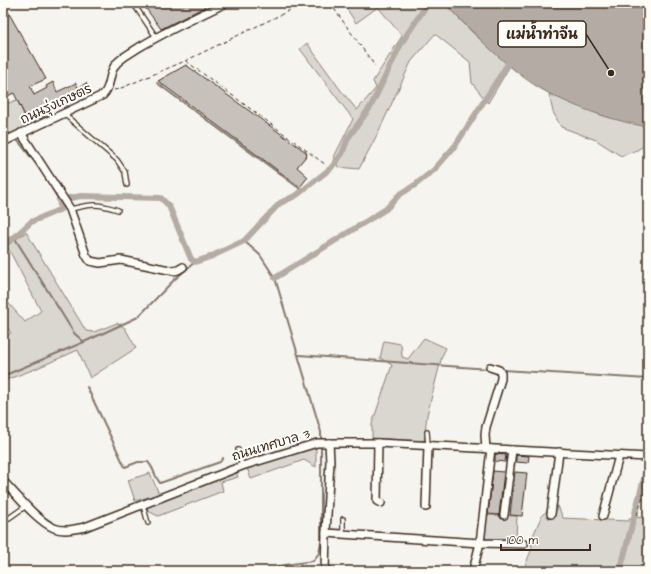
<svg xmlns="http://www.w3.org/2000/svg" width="651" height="574" font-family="'Architects Daughter','Playpen Sans Thai',sans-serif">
	<rect width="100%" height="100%" fill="#f5f4ee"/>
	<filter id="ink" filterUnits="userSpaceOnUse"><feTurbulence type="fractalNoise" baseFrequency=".025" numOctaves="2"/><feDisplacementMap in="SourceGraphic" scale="8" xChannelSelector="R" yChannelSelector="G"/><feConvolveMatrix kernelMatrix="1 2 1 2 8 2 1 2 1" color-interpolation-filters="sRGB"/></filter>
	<g filter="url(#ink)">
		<!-- green -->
		<g fill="#dad6d0" stroke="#8a8077">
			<polygon points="343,3 444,3 472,32 510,66 488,103 472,83 470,62 435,34 411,62 378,133 359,169 338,167 334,157 353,119 300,49 307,43 339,88 357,110 376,88 373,81 402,36 378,7 356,23"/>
			<polygon points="549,94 604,116 648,127 648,143 637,150 621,156 596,140 561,127 553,112"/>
			<polygon points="17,100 29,125 3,139 3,105"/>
			<polygon points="26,232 86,331 94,332 117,323 125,328 136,348 90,378 78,350 35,369 3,381 3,338 11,333 3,321 3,297 25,322 41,311 7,246"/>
			<polygon points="424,338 446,348 442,356 427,415 424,441 372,438 372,424 392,365 380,358 384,341 401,344 402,357 408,359"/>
			<polygon points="316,446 316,467 304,460 251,479 247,468"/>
			<polygon points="236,472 238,477 221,482 223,491 158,516 148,511 147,506"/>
			<polygon points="150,473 159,494 135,501 128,480"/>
			<polygon points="549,499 558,506 563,518 628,521 631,517 648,518 648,571 523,571 532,548 531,540 542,515 547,511"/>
			<polygon points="486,515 517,516 516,539 483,539"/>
		</g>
		<!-- water -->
		<path fill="#b4aca4" stroke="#84786e" d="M444,3H642L648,5V127C609,120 553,101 522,76C493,54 469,28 444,3Z"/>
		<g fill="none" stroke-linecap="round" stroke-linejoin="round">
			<!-- stream -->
			<g stroke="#84786e" stroke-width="2">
				<polyline points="157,83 303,191"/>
				<polyline points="3,128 11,135"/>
				<polyline points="14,138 19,142 43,173 59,200"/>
				<polyline points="14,237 74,333 84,342 138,317 175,279 195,262"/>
				<polyline points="244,241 260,255 275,278 321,432 321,438"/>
				<polyline points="299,355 489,369"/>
				<polyline points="502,370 648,379"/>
				<polyline points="3,376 84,342"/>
				<path d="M87,387L125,467L138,462H148C154,468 154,476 160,483L220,462L223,458"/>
				<polyline points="278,571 278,566 313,561 319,553 321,542 321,448"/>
			</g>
			<!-- canal -->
			<g stroke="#b4aca4" stroke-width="6">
				<polyline points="3,245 18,234 31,222 61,209 59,200 81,196 161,198 169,206 191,259 195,262 210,257 244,241 280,203 297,195 331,168 342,154 348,138 371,106 402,42 428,3"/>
				<polyline points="275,278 386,209 399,195 415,185 434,170 455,146 511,59"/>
				<polyline points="620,571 648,463"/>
			</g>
		</g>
		<!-- building -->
		<g fill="#c7c1bb" stroke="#3b2a1e">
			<polygon points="3,3 46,79 30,86 34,95 47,88 46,86 53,82 57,92 76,83 78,88 86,83 89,88 65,99 68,106 64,108 60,100 45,106 47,111 43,113 45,117 40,119 36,111 25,116 14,93 3,98"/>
			<polygon points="142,3 203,3 205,7 161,29"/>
			<polygon points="186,65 306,152 307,155 297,167 308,177 300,187 158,81"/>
			<polygon points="495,454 506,455 505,462 495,461"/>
			<polygon points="516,455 529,456 528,463 516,462"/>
			<polygon points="493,471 504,472 499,515 488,514"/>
			<polygon points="515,472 527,473 522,516 510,515"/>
		</g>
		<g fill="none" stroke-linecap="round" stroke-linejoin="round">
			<!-- service casing -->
			<g stroke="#3b2a1e" stroke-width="6">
				<g id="service">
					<polyline points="133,3 156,37"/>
					<polyline points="64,114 117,160 125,172 127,185"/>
					<path d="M71,209C91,204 97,203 118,210"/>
					<polyline points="427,432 428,445"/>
					<polyline points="238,450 242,466"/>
					<polyline points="143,505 148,523"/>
					<polyline points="9,518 26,506"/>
					<polyline points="343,534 343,519"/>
				</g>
			</g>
			<!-- minor casing -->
			<g stroke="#3b2a1e" stroke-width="10">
				<g id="minor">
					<polyline points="21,133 70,209 86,255 90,261 100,263 121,260 174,271 178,270 183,267"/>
					<path d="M3,142L103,95C112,86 108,73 116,64C122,57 131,53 138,48C166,31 196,17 226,3"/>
					<polyline points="378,443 377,501 381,503"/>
					<polyline points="486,449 485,435 486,427 501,379 501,373 499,370 490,367"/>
					<path d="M3,481C16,494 37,521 54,528C64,532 75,529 85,527L242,466L317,443H378L648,457"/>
					<polyline points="426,507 428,446"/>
					<polyline points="551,514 559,452"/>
					<polyline points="504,515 512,450"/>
					<polyline points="603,516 619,456"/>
					<polyline points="326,533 480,543 524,544"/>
					<polyline points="325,571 326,533 330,461 329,443"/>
					<polyline points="473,571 480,543 491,449"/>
				</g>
			</g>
			<!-- path -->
			<g stroke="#3b2a1e" stroke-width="1" stroke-dasharray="4 3" stroke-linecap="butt">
				<polyline points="330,3 375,66"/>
				<polyline points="186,61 326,165"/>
				<polyline points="114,90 119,89 185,61 305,3"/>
				<polyline points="644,450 648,438"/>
				<polyline points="637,515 648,483"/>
			</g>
			<!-- service -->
			<use href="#service" stroke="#fdfcf7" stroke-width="3.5"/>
			<!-- minor -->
			<use href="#minor" stroke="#fdfcf7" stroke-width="7"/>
		</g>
	</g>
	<g text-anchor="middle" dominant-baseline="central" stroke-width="4" stroke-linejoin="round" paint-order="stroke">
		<!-- street labels -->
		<g font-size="13" fill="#3b2a1e" stroke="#fdfcf7">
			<text transform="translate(56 104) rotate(-25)">ถนนรุ่งเกษตร</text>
			<text transform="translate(271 445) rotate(-17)">ถนนเทศบาล 3</text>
		</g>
	</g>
	<!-- callouts -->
	<path fill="none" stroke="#3b2a1e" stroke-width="1.5" d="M611 73L586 34"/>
	<circle fill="#3b2a1e" stroke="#fdfcf7" stroke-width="1.5" cx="611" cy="73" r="4"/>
	<rect fill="#fdfcf7" stroke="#3b2a1e" stroke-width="1.5" x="498" y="21" width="88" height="26" rx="4"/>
	<g font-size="14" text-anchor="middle" font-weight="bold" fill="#3b2a1e">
		<text x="542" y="39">แม่น้ำท่าจีน</text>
	</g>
	<!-- margin -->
	<rect width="651" height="574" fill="none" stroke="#fdfcf7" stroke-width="16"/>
	<rect x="8" y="8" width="635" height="558" fill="none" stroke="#3b2a1e" stroke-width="1.5" filter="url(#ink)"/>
	<!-- scale -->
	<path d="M501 544v6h89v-6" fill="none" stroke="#3b2a1e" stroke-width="2"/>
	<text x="507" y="544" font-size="12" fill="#3b2a1e" stroke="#fdfcf7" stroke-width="3" paint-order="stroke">100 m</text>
</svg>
